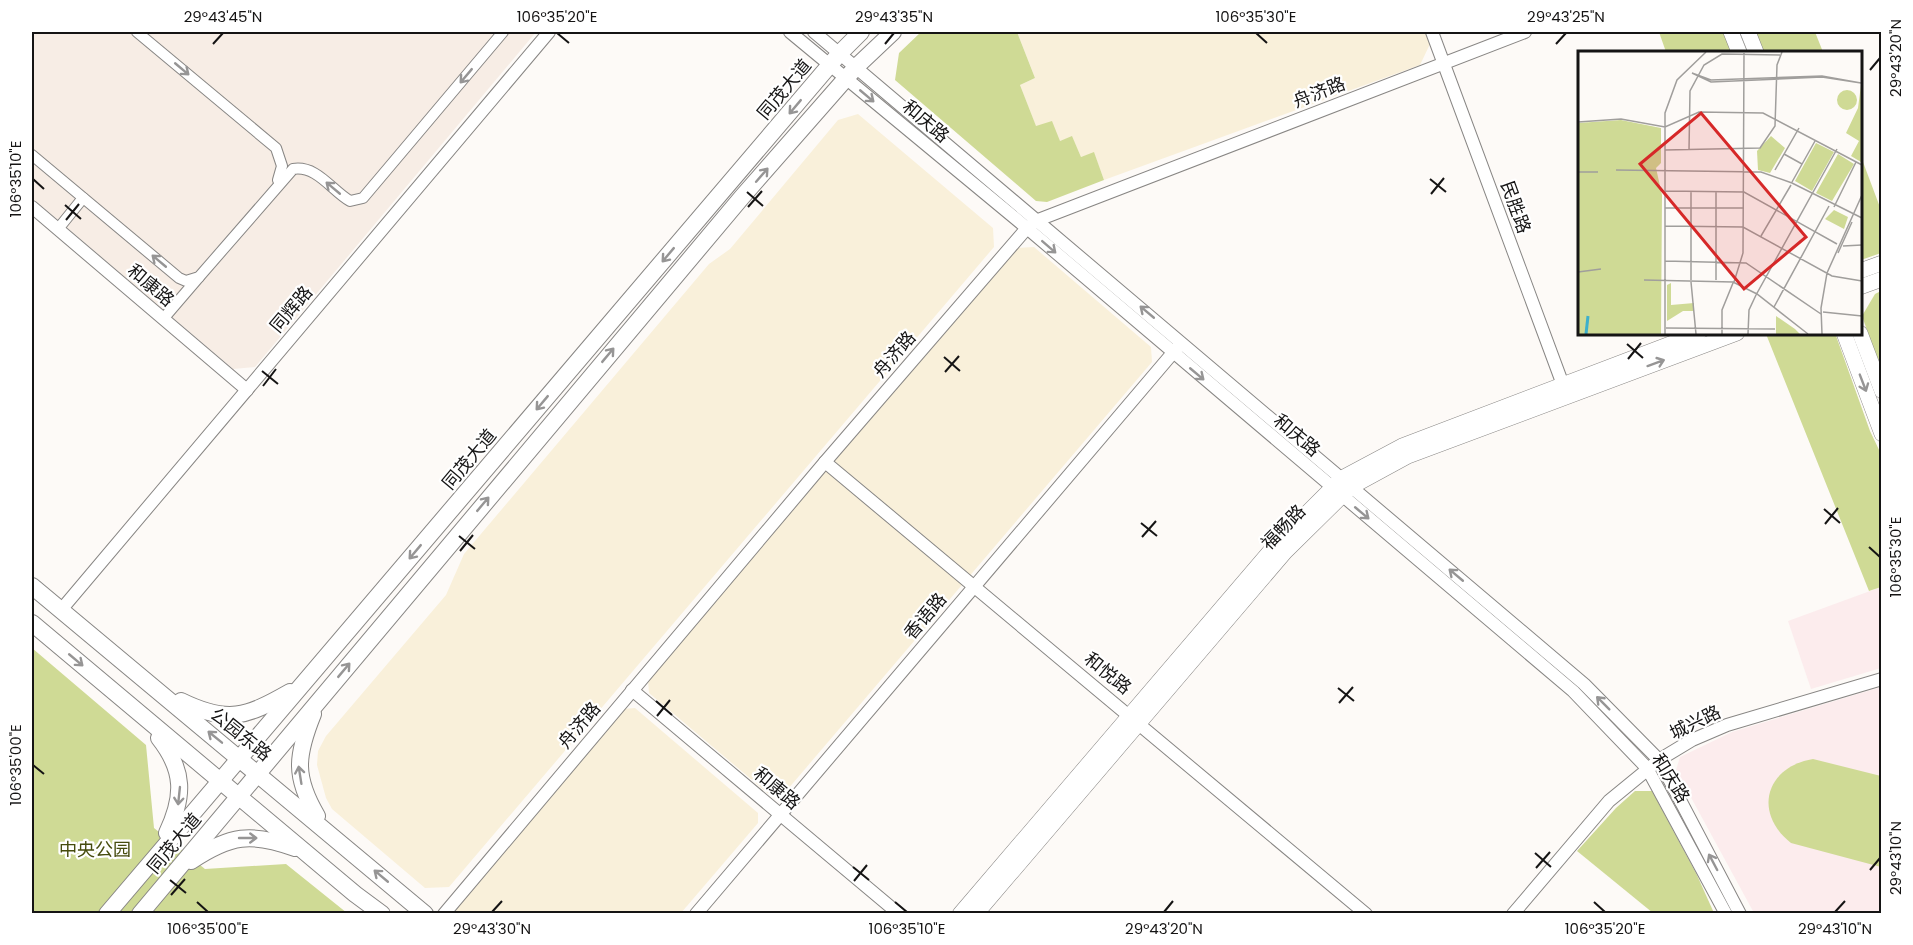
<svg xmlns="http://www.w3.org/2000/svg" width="1913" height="945" font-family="Poppins,'Noto Sans SC',sans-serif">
	<rect width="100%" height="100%" fill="#fdfaf7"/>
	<!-- commercial -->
	<g fill="#f9f0da">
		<polygon points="1017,32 1425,32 1430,44 1420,65 1104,180 1094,153 1081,157 1072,137 1060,141 1036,127 1020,85 1035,78"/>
		<polygon points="858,114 993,228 994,247 449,887 425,888 332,809 326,798 317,765 318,751 326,736 446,595 464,554 709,264 730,249 838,120"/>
		<polygon points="1034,247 1151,347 1152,362 782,796 771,796 649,693 648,680 1016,248"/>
		<polygon points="635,708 758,813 758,823 681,913 456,914 456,906 622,709"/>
	</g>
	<!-- built -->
	<polygon fill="#f7ede5" points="32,32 536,32 255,367 233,369 32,198"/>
	<!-- education -->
	<g fill="#fceced">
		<polygon points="1881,587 1881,668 1811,689 1788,621"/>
		<polygon points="1881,687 1881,910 1874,914 1754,913 1676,770 1680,757 1732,732"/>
	</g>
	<!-- green -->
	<g fill="#cfda95">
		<polygon points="921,32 1017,32 1035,78 1020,85 1036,126 1052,121 1060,141 1072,136 1081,157 1094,152 1104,180 1047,202 1036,201 895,80 899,53"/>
		<polygon points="1659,32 1725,32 1733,52 1666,52"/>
		<polygon points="1754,32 1815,32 1823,52 1762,52"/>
		<polygon points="1860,154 1881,210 1881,253 1861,260"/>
		<polygon points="1881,291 1881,370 1862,316 1875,294"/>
		<polygon points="1835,333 1870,431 1881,454 1881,587 1869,591 1766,334"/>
		<polygon points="32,648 146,745 154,828 205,869 286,864 347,913 32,913"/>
		<path d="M1813,759L1881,776V867L1791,843C1753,813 1765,767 1813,759Z"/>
		<polygon points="1635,791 1652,791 1696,873 1714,913 1653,913 1577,851 1616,808"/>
	</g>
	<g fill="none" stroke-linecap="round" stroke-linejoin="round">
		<!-- minor casing -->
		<g stroke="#888684" stroke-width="12">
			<g id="minor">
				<polyline points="137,32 276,148 282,166 278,180"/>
				<path d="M32,155L179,278L186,281L199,277L293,169C317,165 332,191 350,201L363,198L503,32"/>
				<polyline points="58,229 83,198"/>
				<polyline points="163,319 199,277"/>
			</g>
		</g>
		<!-- tertiary casing -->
		<g stroke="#888684" stroke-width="14">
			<g id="tertiary">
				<polyline points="790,32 1027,228 1573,691 1647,768 1726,914"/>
				<polyline points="814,32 1584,684 1659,760 1740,914"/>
				<polyline points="1432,32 1566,393"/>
				<polyline points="32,207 247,390"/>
				<polyline points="825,462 1366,914"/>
				<polyline points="61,610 549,32"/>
				<polyline points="632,690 899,914"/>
				<polyline points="444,914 825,462 1027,228 1038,220 1525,32"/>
				<polyline points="696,914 1177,348"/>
				<polyline points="1513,914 1609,801 1659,760 1692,740 1727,725 1882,679"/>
			</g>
		</g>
		<!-- secondary casing -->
		<g stroke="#888684" stroke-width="16">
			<g id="secondary">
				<polyline points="1731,32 1739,52"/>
				<polyline points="1748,32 1756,52"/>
				<polyline points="1860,271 1882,263"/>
				<polyline points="1860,287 1882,279"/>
				<polyline points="1844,333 1882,434"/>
				<polyline points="1860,333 1882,391"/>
				<polyline points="960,914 1278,542 1342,478 1402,446 1699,333"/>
				<polyline points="976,914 1285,552 1351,487 1408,456 1737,333"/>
			</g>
		</g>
		<!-- primary casing -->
		<g stroke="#888684" stroke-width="18">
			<g id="primary">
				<polyline points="32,586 425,914"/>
				<polyline points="32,623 355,894 382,914"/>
				<path d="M181,701C228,724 246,717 290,692"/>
				<path d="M313,714C296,756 294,777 317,816"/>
				<path d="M159,738C185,771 184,797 167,833"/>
				<path d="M191,861C230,835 251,832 295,848"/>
				<polyline points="107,914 840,53 861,32"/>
				<polyline points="140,914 742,197 856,67 893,32"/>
			</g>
		</g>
		<!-- minor -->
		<use href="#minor" stroke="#fff" stroke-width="10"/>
		<!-- tertiary -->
		<use href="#tertiary" stroke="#fff" stroke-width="12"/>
		<!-- secondary -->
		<use href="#secondary" stroke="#fff" stroke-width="15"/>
		<!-- primary -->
		<use href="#primary" stroke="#fff" stroke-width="16"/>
	</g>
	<!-- one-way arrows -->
	<defs><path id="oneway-shaft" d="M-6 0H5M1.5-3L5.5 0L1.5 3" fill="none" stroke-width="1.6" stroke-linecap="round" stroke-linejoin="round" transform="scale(1.5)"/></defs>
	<g stroke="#969595">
		<use href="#oneway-shaft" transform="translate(182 69) rotate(40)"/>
		<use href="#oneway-shaft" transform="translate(466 76) rotate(130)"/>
		<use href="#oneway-shaft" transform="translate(867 96) rotate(40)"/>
		<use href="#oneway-shaft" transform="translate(795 107) rotate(130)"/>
		<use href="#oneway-shaft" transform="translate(762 175) rotate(-49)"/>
		<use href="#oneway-shaft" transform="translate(333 188) rotate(-140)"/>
		<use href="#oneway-shaft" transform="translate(1049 247) rotate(41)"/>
		<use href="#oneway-shaft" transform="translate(668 255) rotate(130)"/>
		<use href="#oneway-shaft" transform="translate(159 261) rotate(-140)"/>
		<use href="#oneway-shaft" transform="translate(1147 312) rotate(-140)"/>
		<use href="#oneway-shaft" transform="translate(608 355) rotate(-50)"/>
		<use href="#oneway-shaft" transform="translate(1656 363) rotate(-20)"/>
		<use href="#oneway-shaft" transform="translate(1197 374) rotate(40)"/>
		<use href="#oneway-shaft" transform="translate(1863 383) rotate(69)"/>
		<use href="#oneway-shaft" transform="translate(542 403) rotate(130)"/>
		<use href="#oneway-shaft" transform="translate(483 504) rotate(-50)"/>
		<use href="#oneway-shaft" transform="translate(1362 513) rotate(40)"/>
		<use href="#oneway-shaft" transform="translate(415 552) rotate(130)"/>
		<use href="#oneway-shaft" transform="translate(1456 575) rotate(-140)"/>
		<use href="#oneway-shaft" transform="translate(76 660) rotate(40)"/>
		<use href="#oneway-shaft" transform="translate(344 670) rotate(-50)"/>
		<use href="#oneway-shaft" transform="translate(1603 703) rotate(-135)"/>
		<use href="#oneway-shaft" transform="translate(215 737) rotate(-141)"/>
		<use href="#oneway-shaft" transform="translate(300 775) rotate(-99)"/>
		<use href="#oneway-shaft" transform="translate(179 796) rotate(96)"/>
		<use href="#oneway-shaft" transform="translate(248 838)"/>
		<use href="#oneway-shaft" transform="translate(1713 862) rotate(-118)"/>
		<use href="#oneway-shaft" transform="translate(381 876) rotate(-140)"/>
	</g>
	<!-- ticks -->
	<path fill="none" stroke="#151414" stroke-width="2" d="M557,33L569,43M1256,33L1267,43M213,44L223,33M885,44L894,33M1556,44L1566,33M1870,70L1880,58M33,179L44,189M1430,179L1446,192M747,192L763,206M1431,194L1444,178M65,205L81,219M748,207L762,191M66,220L79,204M1627,344L1643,358M944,357L960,371M1628,359L1641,343M262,371L278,384M945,372L959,356M263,386L276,369M1824,509L1840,523M1141,523L1157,536M1825,524L1838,508M459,536L475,549M1142,537L1156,521M1869,547L1880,557M460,551L473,535M1338,688L1354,701M656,701L672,715M1339,703L1353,687M657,716L670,700M33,765L44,774M1535,853L1551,867M853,867L869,880M1536,868L1550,852M1870,870L1880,858M170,880L186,893M854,881L867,865M171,895L185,879M197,902L208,912M895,902L907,912M1594,902L1605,912M492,912L502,901M1164,912L1173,901M1835,912L1845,901"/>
	<g text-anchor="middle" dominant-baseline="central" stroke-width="4.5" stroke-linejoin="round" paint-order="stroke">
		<!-- street labels -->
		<g font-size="18" fill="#151414" stroke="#fff">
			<text transform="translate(784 89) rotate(-50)">同茂大道</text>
			<text transform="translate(1319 92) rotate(-21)">舟济路</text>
			<text transform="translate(926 121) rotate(40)">和庆路</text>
			<text transform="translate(1516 207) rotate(70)">民胜路</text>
			<text transform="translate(151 285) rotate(40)">和康路</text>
			<text transform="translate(291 309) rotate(-50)">同辉路</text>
			<text transform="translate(894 354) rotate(-49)">舟济路</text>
			<text transform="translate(1297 435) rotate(40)">和庆路</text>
			<text transform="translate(469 459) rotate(-50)">同茂大道</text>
			<text transform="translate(1283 527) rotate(-46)">福畅路</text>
			<text transform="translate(925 616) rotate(-50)">香语路</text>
			<text transform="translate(1108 673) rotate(39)">和悦路</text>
			<text transform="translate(1695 722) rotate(-26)">城兴路</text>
			<text transform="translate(579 725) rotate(-50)">舟济路</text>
			<text transform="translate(241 734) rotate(39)">公园东路</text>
			<text transform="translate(1671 778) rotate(58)">和庆路</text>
			<text transform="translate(777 788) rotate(40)">和康路</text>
			<text transform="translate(174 843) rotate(-50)">同茂大道</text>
		</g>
		<!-- park labels -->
		<g font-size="18" fill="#464c0e" stroke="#fff">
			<text x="95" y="849">中央公园</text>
		</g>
	</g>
	<!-- overview -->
	<g transform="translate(1578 51)">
		<rect width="284" height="284" fill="#fdfaf7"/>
		<path d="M283,34L284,111H283L273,105L281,90L268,82L280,57ZM259 49a10 10 0 1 1 20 0a10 10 0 1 1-20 0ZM43,69L83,77V112L78,117L84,144L83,283H0V72ZM193,85L207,97L192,122L180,119L179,100ZM238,92L256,101L234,140L217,130ZM260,103L276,113L254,150L238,142ZM256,159L270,166L266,178L247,168ZM93,232V254L116,252V260H105L89,270V234ZM198,265L217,278L222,283H198Z" fill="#cfda95"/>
		<path fill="none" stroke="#3eb0cb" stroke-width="3" d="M8,283L10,265"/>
		<path fill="none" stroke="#a09e9c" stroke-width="1.5" d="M114,22L133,29L244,25L283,32L244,26L133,31ZM0,71L43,68L87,76L121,61L185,62L284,114M87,99L182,97L197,75L199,14L204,1M111,99L112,40L126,14L144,3L202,4M206,103L224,113M38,119L183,121L214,132L284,167M197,119L221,77M0,121H20M214,131L237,90M87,140L166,141L259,193M256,156L278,111M87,157H166M87,175L165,176L254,225L284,230M183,185L213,134M265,195L284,194M260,202L274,171M87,210L168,212L243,263M0,221L23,218M66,229L155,231L179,243L230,283M113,229V141M138,229V141M113,231L118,283M156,231L165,202L166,2M196,256L251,155M245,261L284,265M88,277L197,278M87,283V62L99,29L128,1M144,283V259L155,232M170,283L171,259L178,244L259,98M244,283L243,257L249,222L284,144"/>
		<path fill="#d62828" fill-opacity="0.15" stroke="#d62828" stroke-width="3" d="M123,62L228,186L166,238L62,113Z"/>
		<rect width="284" height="284" fill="none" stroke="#151414" stroke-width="3"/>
	</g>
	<!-- border -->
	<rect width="1913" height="945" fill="none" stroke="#ffffff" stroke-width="66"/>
	<rect x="33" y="33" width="1847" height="879" fill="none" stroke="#151414" stroke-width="2"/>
	<g font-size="15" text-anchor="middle" fill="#151414">
		<text x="223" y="22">29°43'45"N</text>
		<text x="557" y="22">106°35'20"E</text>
		<text x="894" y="22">29°43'35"N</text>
		<text x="1256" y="22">106°35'30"E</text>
		<text x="1566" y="22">29°43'25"N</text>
		<text transform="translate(1896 58) rotate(-90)" y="5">29°43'20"N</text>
		<text transform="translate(16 179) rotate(-90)" y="5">106°35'10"E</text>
		<text transform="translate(1896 557) rotate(-90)" y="5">106°35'30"E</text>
		<text transform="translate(16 765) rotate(-90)" y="5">106°35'00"E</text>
		<text transform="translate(1896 858) rotate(-90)" y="5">29°43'10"N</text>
		<text x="208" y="934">106°35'00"E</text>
		<text x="492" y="934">29°43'30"N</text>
		<text x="907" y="934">106°35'10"E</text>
		<text x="1164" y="934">29°43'20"N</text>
		<text x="1605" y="934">106°35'20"E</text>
		<text x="1835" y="934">29°43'10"N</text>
	</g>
</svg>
